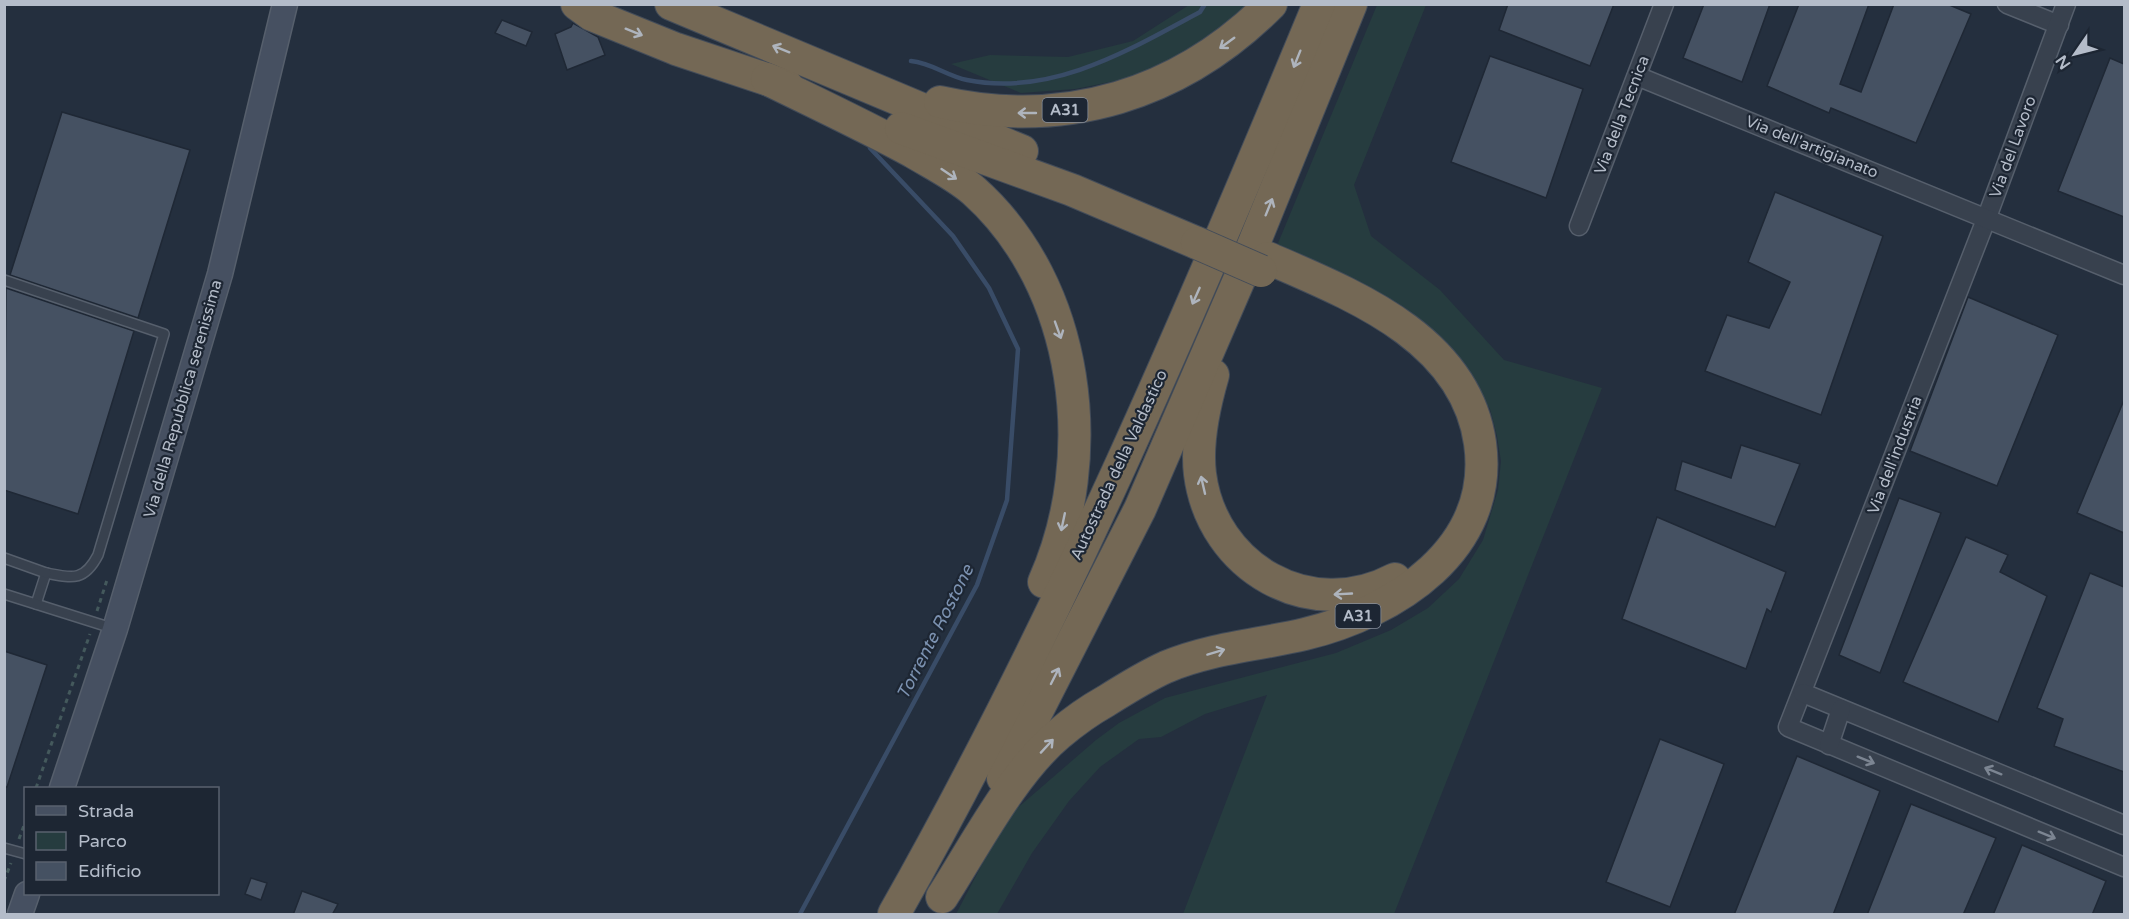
<svg xmlns="http://www.w3.org/2000/svg" width="2129" height="919" font-family="'Varela Round',sans-serif">
	<rect width="100%" height="100%" fill="#242f3e"/>
	<!-- green -->
	<g fill="#263c3f">
		<polygon points="1189,5 1250,5 1192,47 1148,72 1120,80 1075,89 1021,93 951,64 990,55 1068,57 1133,41"/>
		<polygon points="1377,5 1426,5 1354,185 1371,236 1440,290 1504,360 1602,388 1394,914 1183,914 1267,695 1205,714 1161,737 1139,739 1100,767 1069,801 1032,853 997,914 956,914 1007,817 1096,740 1119,723 1165,698 1336,653 1391,630 1428,608 1459,579 1483,540 1498,490 1501,461 1497,436 1490,409 1458,359 1276,248"/>
	</g>
	<g fill="none" stroke-linecap="round" stroke-linejoin="round">
		<!-- stream -->
		<g stroke="#394c67" stroke-width="4.5">
			<path d="M911,61C932,63 947,76 967,80C1052,97 1129,50 1200,12L1205,4"/>
			<polyline points="800,914 977,585 1007,500 1018,349 989,288 953,236 870,148 869,142"/>
		</g>
	</g>
	<!-- building -->
	<g fill="#455162" stroke="#1f2835" stroke-width="1.5">
		<polygon points="1508,4 1614,4 1590,66 1499,30"/>
		<polygon points="1704,4 1770,4 1742,82 1683,58"/>
		<polygon points="1799,4 1869,4 1840,84 1861,92 1894,4 1947,4 1971,14 1916,143 1831,108 1829,113 1767,86"/>
		<polygon points="502,20 532,32 526,46 495,33"/>
		<polygon points="573,23 598,37 605,55 567,70 555,34 571,27"/>
		<polygon points="1490,56 1583,89 1546,198 1451,162"/>
		<polygon points="2110,58 2124,64 2124,217 2058,191"/>
		<polygon points="62,112 190,150 138,318 10,275"/>
		<polygon points="1775,192 1883,236 1821,415 1705,371 1727,315 1769,328 1790,282 1748,262"/>
		<polygon points="6,288 134,331 78,514 4,490"/>
		<polygon points="1968,297 2058,335 1997,486 1910,451"/>
		<polygon points="2124,400 2124,533 2077,513"/>
		<polygon points="1741,445 1800,464 1775,527 1675,490 1682,461 1731,478"/>
		<polygon points="1899,498 1941,513 1880,673 1839,655"/>
		<polygon points="1657,517 1786,572 1771,612 1767,609 1746,669 1622,619"/>
		<polygon points="1966,537 2008,555 2000,572 2047,596 1998,722 1903,682"/>
		<polygon points="2090,573 2124,587 2124,772 2054,746 2063,719 2037,708"/>
		<polygon points="4,651 47,665 7,787 4,787"/>
		<polygon points="1660,739 1724,764 1670,907 1606,882"/>
		<polygon points="1797,756 1880,791 1833,915 1734,915"/>
		<polygon points="1911,804 1996,838 1963,915 1867,915"/>
		<polygon points="2022,845 2106,881 2092,915 1993,915"/>
		<polygon points="251,878 267,883 261,900 245,894"/>
		<polygon points="302,891 338,904 332,915 293,915"/>
	</g>
	<g fill="none" stroke-linecap="round" stroke-linejoin="round">
		<!-- lane casing -->
		<g stroke="#565f6c" stroke-width="12">
			<g id="lane">
				<path d="M4,280L164,334L98,555C84,582 72,578 46,573L36,604"/>
				<polyline points="4,558 46,573"/>
				<polyline points="4,594 115,629"/>
				<polyline points="4,848 26,854"/>
			</g>
		</g>
		<!-- street casing -->
		<g stroke="#565f6c" stroke-width="21">
			<g id="street">
				<polyline points="2007,4 2059,25"/>
				<polyline points="2066,4 1987,217 1788,727 2124,867"/>
				<polyline points="1637,76 2124,275"/>
				<polyline points="1579,226 1664,4"/>
				<polyline points="1803,693 2124,825"/>
				<polyline points="1829,745 1841,709"/>
			</g>
		</g>
		<!-- secondary casing -->
		<g stroke="#565f6c" stroke-width="27">
			<g id="secondary">
				<polyline points="62,788 115,629 220,274 285,4"/>
				<polyline points="20,914 27,894"/>
			</g>
		</g>
		<!-- highway casing -->
		<g stroke="#434c59" stroke-width="34">
			<g id="highway">
				<polyline points="577,4 592,15 676,49 787,86"/>
				<polyline points="671,4 1022,151"/>
				<path d="M767,79C816,103 865,126 913,152C933,164 957,176 974,191C1080,286 1100,457 1044,582"/>
				<path d="M940,102C1065,130 1180,95 1271,4"/>
				<polyline points="901,128 1072,190 1197,243"/>
				<path d="M1213,375C1204,406 1196,442 1200,474C1212,568 1310,624 1395,579"/>
				<polyline points="1003,778 1140,509 1239,280 1351,4"/>
				<path d="M942,897C975,846 1013,772 1059,734C1073,722 1090,710 1106,701C1125,689 1146,676 1166,667C1211,648 1259,645 1305,634C1395,612 1495,549 1480,443C1465,338 1353,295 1268,258"/>
				<path d="M894,914C1059,623 1191,313 1319,4"/>
			</g>
		</g>
		<!-- path -->
		<g stroke="#44595c" stroke-width="3" stroke-dasharray="4.5 4.5" stroke-linecap="butt">
			<polyline points="97,611 107,580"/>
			<polyline points="36,788 90,634"/>
			<polyline points="19,839 26,820"/>
			<polyline points="4,881 11,863"/>
		</g>
		<!-- lane -->
		<use href="#lane" stroke="#38414e" stroke-width="9"/>
		<!-- street -->
		<use href="#street" stroke="#38414e" stroke-width="18"/>
		<!-- secondary -->
		<use href="#secondary" stroke="#465061" stroke-width="24"/>
		<!-- highway -->
		<use href="#highway" stroke="#746855" stroke-width="32"/>
		<!-- highway-bridge casing -->
		<g stroke="#434c59" stroke-width="34" stroke-linecap="butt">
			<polyline id="highway-bridge" points="1197,243 1261,271"/>
		</g>
		<!-- highway-bridge -->
		<use href="#highway-bridge" stroke="#746855" stroke-width="32"/>
	</g>
	<!-- one-way arrows -->
	<defs><path id="oneway-shaft" d="M-6 0H5M1.5-3L5.5 0L1.5 3" fill="none" stroke-width="1.6" stroke-linecap="round" stroke-linejoin="round" transform="scale(1.5)"/></defs>
	<g stroke="#aeb4bd">
		<use href="#oneway-shaft" transform="translate(634 32) rotate(22)"/>
		<use href="#oneway-shaft" transform="translate(1227 43) rotate(144)"/>
		<use href="#oneway-shaft" transform="translate(781 49) rotate(-158)"/>
		<use href="#oneway-shaft" transform="translate(1297 59) rotate(112)"/>
		<use href="#oneway-shaft" transform="translate(1027 113) rotate(-180)"/>
		<use href="#oneway-shaft" transform="translate(949 174) rotate(34)"/>
		<use href="#oneway-shaft" transform="translate(1269 207) rotate(-68)"/>
		<use href="#oneway-shaft" transform="translate(1196 296) rotate(114)"/>
		<use href="#oneway-shaft" transform="translate(1058 330) rotate(70)"/>
		<use href="#oneway-shaft" transform="translate(1203 485) rotate(-103)"/>
		<use href="#oneway-shaft" transform="translate(1063 522) rotate(102)"/>
		<use href="#oneway-shaft" transform="translate(1343 594) rotate(177)"/>
		<use href="#oneway-shaft" transform="translate(1216 652) rotate(-17)"/>
		<use href="#oneway-shaft" transform="translate(1055 676) rotate(-63)"/>
		<use href="#oneway-shaft" transform="translate(1047 746) rotate(-47)"/>
	</g>
	<g stroke="#7c8592">
		<use href="#oneway-shaft" transform="translate(1866 760) rotate(22)"/>
		<use href="#oneway-shaft" transform="translate(1993 771) rotate(-158)"/>
		<use href="#oneway-shaft" transform="translate(2047 835) rotate(22)"/>
	</g>
	<g text-anchor="middle" dominant-baseline="central" stroke-width="4.5" stroke-linejoin="round" paint-order="stroke">
		<!-- shield labels -->
		<g fill="#1d2633" stroke="#878f9c" stroke-width="1.5">
			<rect x="1042.5" y="98" width="45" height="24" rx="4.5"/>
			<rect x="1335.5" y="604" width="45" height="24" rx="4.5"/>
		</g>
		<g font-size="15" font-weight="bold" fill="#b4bcc9">
			<text x="1065" y="110">A31</text>
			<text x="1358" y="616">A31</text>
		</g>
		<!-- street labels -->
		<g font-size="16" fill="#b4bcc9" stroke="#1d2633">
			<text transform="translate(1622 115) rotate(-69)">Via della Tecnica</text>
			<text transform="translate(1812 147) rotate(22)">Via dell'artigianato</text>
			<text transform="translate(2013 147) rotate(-70)">Via del Lavoro</text>
			<text transform="translate(183 399) rotate(-74)">Via della Repubblica serenissima</text>
			<text transform="translate(1895 455) rotate(-69)">Via dell'industria</text>
			<text transform="translate(1119 465) rotate(-65)">Autostrada della Valdastico</text>
		</g>
		<!-- water labels -->
		<g font-size="18" font-style="italic" fill="#7c92b1" stroke="#1d2633">
			<text transform="translate(935 632) rotate(-63)">Torrente Rostone</text>
		</g>
	</g>
	<!-- border -->
	<rect width="2129" height="919" fill="none" stroke="#b4bcc9" stroke-width="12"/>
	<!-- legend -->
	<rect x="24" y="787" width="195" height="108" fill="#1d2633" stroke="#59626f" stroke-width="1.5"/>
	<rect x="36" y="806" width="30" height="9" fill="#465061" stroke="#59626f" stroke-width="1.5"/>
	<text x="78" y="817" font-size="18" fill="#b4bcc9">Strada</text>
	<rect x="36" y="832" width="30" height="18" fill="#263c3f" stroke="#59626f" stroke-width="1.5"/>
	<text x="78" y="847" font-size="18" fill="#b4bcc9">Parco</text>
	<rect x="36" y="862" width="30" height="18" fill="#455162" stroke="#59626f" stroke-width="1.5"/>
	<text x="78" y="877" font-size="18" fill="#b4bcc9">Edificio</text>
	<!-- north arrow -->
	<g transform="translate(2075 54) rotate(235)" stroke="#1d2633" stroke-width="4.5" paint-order="stroke">
	<path d="M0-4.5L10 22L0 15L-10 22Z" fill="#b4bcc9"/>
	<text y="-9" font-size="16" font-weight="bold" text-anchor="middle" fill="#b4bcc9">N</text>
	</g>
</svg>
